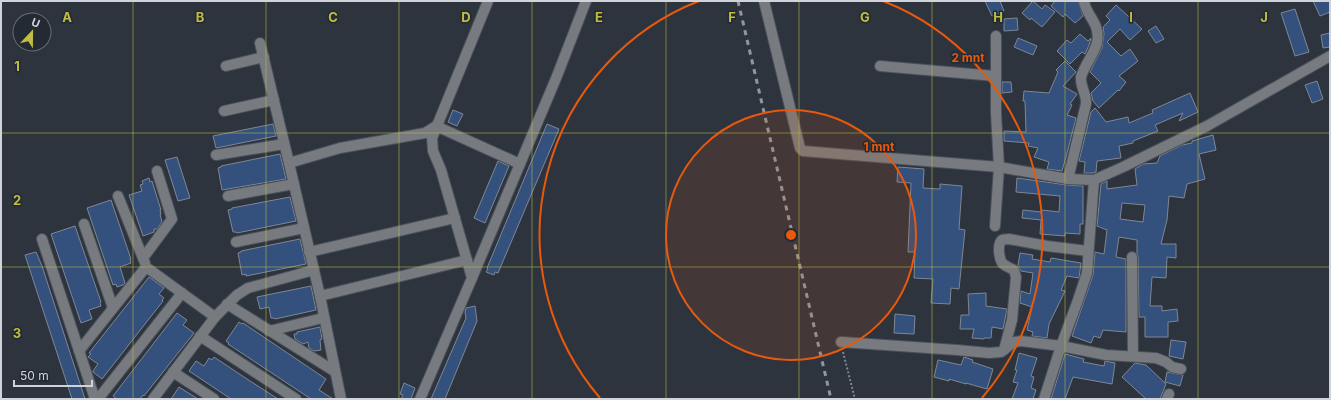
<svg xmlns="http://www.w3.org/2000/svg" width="1331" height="400" font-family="Inter,sans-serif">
	<rect width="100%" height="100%" fill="#2d343e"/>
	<!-- building -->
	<g fill="#34507c" stroke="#7f8793" fill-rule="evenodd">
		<polygon points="985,1 1000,1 1004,11 992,16"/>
		<polygon points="1033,1 1042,9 1045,5 1055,12 1042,27 1031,18 1030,20 1022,13"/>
		<polygon points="1055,1 1078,1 1083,16 1075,23 1065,14 1063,17 1051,6"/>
		<polygon points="1313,1 1330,1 1330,12 1320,16"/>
		<polygon points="1116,5 1142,29 1130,40 1120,29 1107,42 1121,56 1130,49 1138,61 1119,76 1126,82 1119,91 1118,90 1099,108 1093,101 1091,93 1101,83 1090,72 1102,48 1104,34 1103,27 1110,20 1106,16"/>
		<polygon points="1295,9 1309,52 1295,56 1281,13"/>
		<polygon points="1017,18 1018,30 1004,31 1004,19"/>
		<polygon points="1156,26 1164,39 1156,43 1148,31"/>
		<polygon points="1330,33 1330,47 1323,48 1321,35"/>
		<polygon points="1080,34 1088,41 1091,38 1089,45 1085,54 1082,52 1070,64 1057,51 1067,40 1071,43"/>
		<polygon points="1018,38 1037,46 1033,55 1014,47"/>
		<polygon points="1065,61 1076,72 1063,86 1077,94 1070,104 1072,105 1067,115 1076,118 1066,157 1062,171 1047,169 1049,162 1034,157 1038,148 1028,146 1029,143 1004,141 1004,131 1026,132 1025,101 1023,101 1024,91 1049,93 1058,72 1056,70"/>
		<polygon points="1317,81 1323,99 1312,103 1305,85"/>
		<polygon points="1002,82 1011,82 1012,92 1002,93"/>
		<polygon points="1190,93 1198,112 1179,121 1183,113 1155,125 1158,131 1133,141 1133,143 1119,146 1121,158 1097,161 1096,172 1093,173 1084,173 1085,162 1079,161 1091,112 1095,108 1106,122 1128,117 1129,123 1153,113 1152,110"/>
		<polygon points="453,110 463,114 457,126 448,122"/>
		<polygon points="273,124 276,136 216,148 213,136"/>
		<polygon points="547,124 559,129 498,273 495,272 494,275 486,272 488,269 487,268"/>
		<path d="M1213,135L1216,150L1199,154L1205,179L1187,184L1184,198L1169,196L1167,220L1161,244H1176V258L1167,257L1166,278L1152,277L1150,306H1162V311L1177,309L1178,321L1168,322V337H1145V317H1139L1138,257L1137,253V240L1119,237L1116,257L1126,259V332L1103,330L1100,338L1094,336L1091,343L1072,336L1093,275L1095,252L1104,254L1107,230L1097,226L1101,184L1107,181V189L1137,185L1135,169L1143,164L1157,163L1160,156L1182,145L1192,143V141ZM1122,203L1145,205L1143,222L1120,219Z"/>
		<polygon points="280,154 286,179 222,190 218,168 221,167 221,166"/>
		<polygon points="177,157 190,198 178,201 165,160"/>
		<polygon points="498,161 509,166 485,223 474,218"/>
		<polygon points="898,167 924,169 923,188 940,189 940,184 962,186 959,229 965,230 959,289 951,288 950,304 931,303 933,279 914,278 915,252 908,252 911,183 897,182"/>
		<polygon points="149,178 150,182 152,181 161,210 160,210 161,214 160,214 162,222 157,229 154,229 154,232 143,236 129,195 142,191 140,185 143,184 142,181"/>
		<polygon points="1017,178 1067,185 1083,186 1083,224 1080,224 1080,234 1065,233 1065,236 1040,234 1041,220 1022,218 1023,210 1041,212 1042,210 1059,212 1060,196 1016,192"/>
		<polygon points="290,197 296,221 237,233 236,232 233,232 228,210 232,209 232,208"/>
		<polygon points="111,200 131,259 130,259 131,263 120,267 125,283 123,285 117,287 116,284 113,285 87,208"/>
		<polygon points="75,226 101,302 100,303 101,306 89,310 92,319 81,323 51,234"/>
		<polygon points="300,239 306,264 246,276 246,274 242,275 238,253 241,252 241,251"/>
		<polygon points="36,252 42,266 85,399 72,399 25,255"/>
		<polygon points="1020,253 1033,255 1032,259 1050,262 1051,258 1081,263 1079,278 1067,276 1061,290 1065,291 1049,324 1047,338 1032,336 1033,332 1027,330 1032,307 1020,303 1021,291 1030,294 1033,273 1021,271 1018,265"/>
		<polygon points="149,277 164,288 159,294 164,298 162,300 163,301 102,379 93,372 93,371 98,364 88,357 91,354 89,353"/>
		<polygon points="311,286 316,310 275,319 274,318 271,318 269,307 260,309 257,297"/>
		<polygon points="986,293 986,306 1007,309 1003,329 992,327 991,338 984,338 984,339 972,338 974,329 960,329 961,315 969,315 968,294"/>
		<polygon points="475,306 477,321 445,399 431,399 466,318 465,312 466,308"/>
		<polygon points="177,313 187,320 183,325 194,333 186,343 144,396 143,395 140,399 117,399 113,396"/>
		<polygon points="895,314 915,316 914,334 894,333"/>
		<polygon points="239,322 242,324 243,323 326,379 319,390 333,399 311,399 228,344 229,343 226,341"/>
		<polygon points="320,327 322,339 320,340 321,350 314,351 309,348 308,342 303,344 295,339 294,334 297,334 297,332"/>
		<polygon points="1171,340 1186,342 1183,359 1169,356"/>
		<polygon points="1019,353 1037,358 1031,376 1034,377 1031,388 1036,390 1033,399 1012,399 1018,383 1013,382 1017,370 1015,370"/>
		<polygon points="1065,354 1084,359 1083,362 1104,366 1105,361 1115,363 1112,384 1073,377 1065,399 1051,399"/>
		<polygon points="214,357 250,381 278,399 231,399 189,371 196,361 204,366 209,358 212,360"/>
		<polygon points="964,357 973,360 972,362 993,369 987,389 966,383 966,384 949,379 949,381 934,377 938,360 961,365"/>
		<polygon points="1135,363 1146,365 1166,384 1160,399 1146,399 1122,377"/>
		<polygon points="1167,372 1183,375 1180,386 1165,382"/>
		<polygon points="404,383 415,388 411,399 401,399 403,395 400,394"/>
		<polygon points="179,387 198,399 171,399"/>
	</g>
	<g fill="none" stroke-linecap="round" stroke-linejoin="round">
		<!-- minor casing -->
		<g stroke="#4a515a" stroke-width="12">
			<g id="minor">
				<polyline points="764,1 800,148 803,151 999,167 1068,179 1094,180 1123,167 1207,126 1330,56"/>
				<polyline points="260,43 289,163"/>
				<polyline points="226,66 264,57"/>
				<polyline points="880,66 995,76"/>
				<polyline points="224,111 274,100"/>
				<polyline points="216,155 284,144"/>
				<path d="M1068,179L1086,104C1087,94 1080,87 1081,77C1086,60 1103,46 1096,27C1093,18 1085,11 1084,1"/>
				<polyline points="118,196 145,263"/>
				<polyline points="228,196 294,184"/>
				<polyline points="84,224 113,308"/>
				<polyline points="995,226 999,167 996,113 996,36"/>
				<polyline points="42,239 95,399"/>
				<polyline points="236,242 304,228"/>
				<polyline points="309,252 455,218"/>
				<polyline points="1132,257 1133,356"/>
				<polyline points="143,258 172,219 157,171"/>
				<polyline points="472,278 557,76 586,1"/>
				<polyline points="320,296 467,260"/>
				<polyline points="227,304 334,371"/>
				<polyline points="269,331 323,318"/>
				<polyline points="200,336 296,399"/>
				<polyline points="841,342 957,350 989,353 1001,352 1014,342 1021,341 1061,346 1106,355 1156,358 1166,362 1172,367 1181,369"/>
				<path d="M1004,350L1012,320L1016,277L1014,270C1010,268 1005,266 1002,263C999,258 997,244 1002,240C1004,239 1007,239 1009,239L1047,246L1088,251"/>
				<polyline points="79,351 146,267 215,317"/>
				<polyline points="173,372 214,399"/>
				<polyline points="98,399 182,293"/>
				<polyline points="153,399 215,317 237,295 248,288 314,270"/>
				<polyline points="341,399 320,296 289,163 340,148 425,133 436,126 520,164"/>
				<polyline points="420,399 472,278 441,170 433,151 432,138 488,1"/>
				<polyline points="1044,399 1061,346 1078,300 1087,273 1094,180"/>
				<polyline points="1167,399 1169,394"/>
			</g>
		</g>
		<!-- path -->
		<polyline stroke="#81878f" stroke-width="2" stroke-dasharray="2 2" stroke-linecap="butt" points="843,352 855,399"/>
		<!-- minor -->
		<use href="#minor" stroke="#777b80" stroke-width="10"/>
		<!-- rail -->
		<polyline stroke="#91979e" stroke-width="3" stroke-dasharray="5 5" stroke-linecap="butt" points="738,1 831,399"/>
	</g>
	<!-- grid -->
	<path fill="none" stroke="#bfbe41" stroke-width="1" stroke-opacity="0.55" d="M133,1V399M266,1V399M399,1V399M532,1V399M666,1V399M799,1V399M932,1V399M1065,1V399M1198,1V399M1,133H1330M1,267H1330"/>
	<!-- distance rings -->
	<circle cx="791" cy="235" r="125" fill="#e8590c" fill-opacity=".12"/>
	<g fill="none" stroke="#e8590c" stroke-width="2">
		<circle cx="791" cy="235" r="125"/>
		<path d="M600 398A251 251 0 0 1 699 1M883 1A251 251 0 0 1 982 398"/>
	</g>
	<g font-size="13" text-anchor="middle" font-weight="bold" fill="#bfbe41" stroke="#232a34" stroke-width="3" stroke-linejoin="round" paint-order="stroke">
		<text x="67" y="22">A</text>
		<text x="200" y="22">B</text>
		<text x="333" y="22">C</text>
		<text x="466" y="22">D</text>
		<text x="599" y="22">E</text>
		<text x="732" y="22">F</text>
		<text x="865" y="22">G</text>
		<text x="998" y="22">H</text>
		<text x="1131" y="22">I</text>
		<text x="1264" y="22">J</text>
		<text x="17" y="71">1</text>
		<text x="17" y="205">2</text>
		<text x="17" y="338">3</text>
	</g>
	<circle cx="791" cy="235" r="6" fill="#e8590c" stroke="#232a34" stroke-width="2"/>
	<g font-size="12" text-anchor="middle" font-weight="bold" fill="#e8590c" stroke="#232a34" stroke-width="3" stroke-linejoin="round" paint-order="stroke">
		<text x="968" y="62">2 mnt</text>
		<text x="879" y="151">1 mnt</text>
	</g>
	<!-- border -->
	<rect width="1331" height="400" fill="none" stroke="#d0d4da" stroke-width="4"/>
	<!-- north arrow -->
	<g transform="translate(32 32) rotate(22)"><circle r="19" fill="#232a34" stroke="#686e76"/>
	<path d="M0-3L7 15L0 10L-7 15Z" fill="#bfbe41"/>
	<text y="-6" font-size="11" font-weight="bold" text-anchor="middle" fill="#d0d4da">U</text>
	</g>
	<!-- scale -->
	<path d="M14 380v6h78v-6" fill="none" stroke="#d0d4da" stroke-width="2"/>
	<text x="20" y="380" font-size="12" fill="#d0d4da" stroke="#232a34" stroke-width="3" paint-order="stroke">50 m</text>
</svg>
